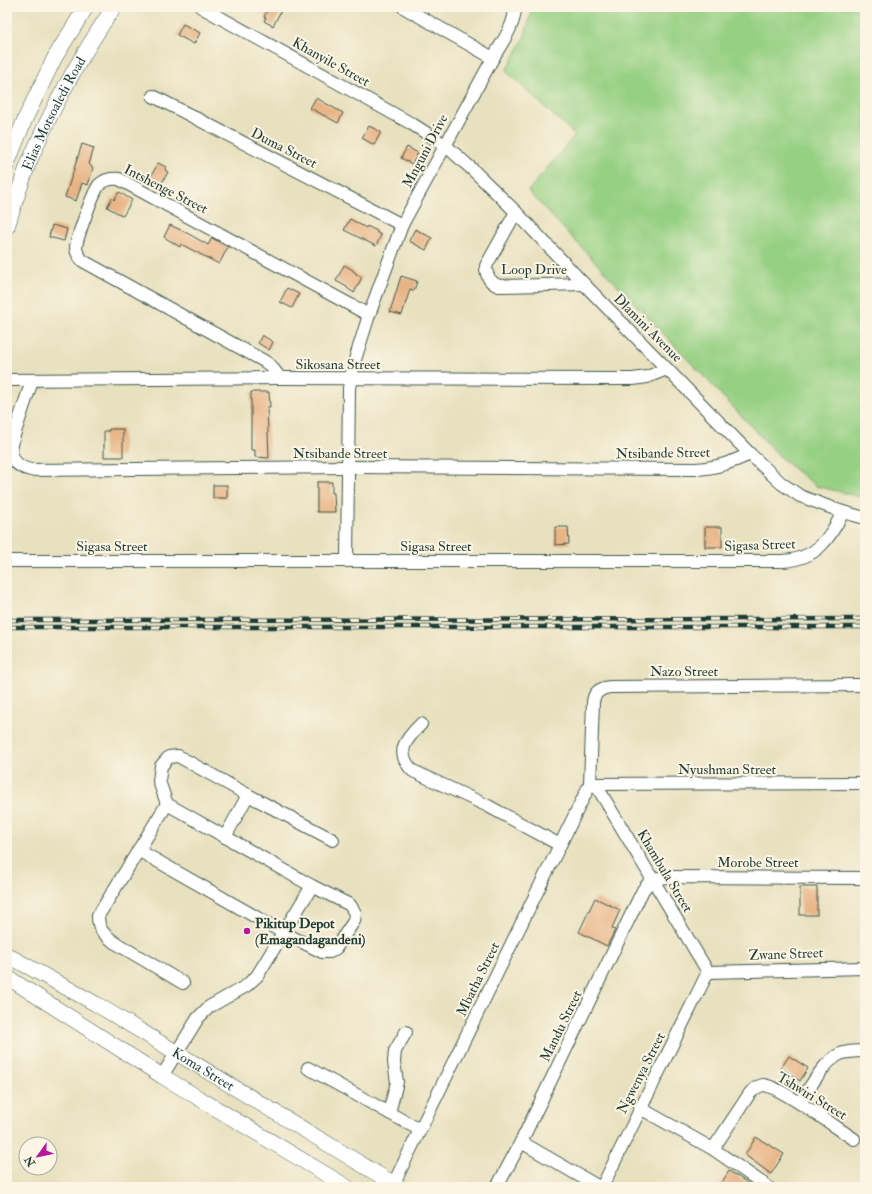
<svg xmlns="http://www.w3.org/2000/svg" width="872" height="1194" font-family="'IM FELL Double Pica',serif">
	<rect width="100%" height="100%" fill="#fcf5e5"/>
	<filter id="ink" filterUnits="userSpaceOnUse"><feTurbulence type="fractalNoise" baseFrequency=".025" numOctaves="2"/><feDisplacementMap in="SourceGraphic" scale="8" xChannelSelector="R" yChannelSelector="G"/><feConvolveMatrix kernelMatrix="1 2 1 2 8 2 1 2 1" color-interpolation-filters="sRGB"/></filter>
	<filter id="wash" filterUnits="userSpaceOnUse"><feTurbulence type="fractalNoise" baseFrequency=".012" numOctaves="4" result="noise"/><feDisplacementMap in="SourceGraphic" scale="16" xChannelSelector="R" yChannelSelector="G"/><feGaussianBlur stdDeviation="0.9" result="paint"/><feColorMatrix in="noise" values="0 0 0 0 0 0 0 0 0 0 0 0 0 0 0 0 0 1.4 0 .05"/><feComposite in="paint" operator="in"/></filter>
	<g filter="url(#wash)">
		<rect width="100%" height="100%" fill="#e8e1bf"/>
		<!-- green -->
		<polygon fill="#96d083" stroke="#5a865c" points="533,7 865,7 865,498 816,486 784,461 528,191 575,135 506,71 524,38"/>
		<g id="blocks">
			<!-- building -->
			<g fill="#e8b485">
				<polygon points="269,7 283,7 273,26 264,21 266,18 264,17"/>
				<polygon points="183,24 200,33 194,44 177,35"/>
				<polygon points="316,98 343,113 338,123 310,108"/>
				<polygon points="369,126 381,132 374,145 362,138"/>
				<polygon points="82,144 94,148 89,164 93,168 88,185 82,183 76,201 65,197"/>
				<polygon points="407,147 418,153 412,164 401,158"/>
				<polygon points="158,163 166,167 165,170 168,172 159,188 148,182"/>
				<polygon points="119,192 132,200 123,216 107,207 112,198 114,200"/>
				<polygon points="350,219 366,228 367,226 377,231 377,233 381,235 376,246 344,230"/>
				<polygon points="52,225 67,229 64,241 49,237"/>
				<polygon points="170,225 187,233 208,245 212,238 228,247 219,264 181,244 180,247 164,237"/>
				<polygon points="415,229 432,238 426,250 409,241"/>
				<polygon points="344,265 353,270 353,271 356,273 356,274 362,277 354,293 347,288 347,287 336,281"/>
				<polygon points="401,276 417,281 414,291 410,289 402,315 390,312"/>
				<polygon points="287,288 299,294 292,308 280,302"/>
				<polygon points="262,335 273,342 269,350 258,343"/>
				<polygon points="251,392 269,392 270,407 267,407 269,458 255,457 255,450 251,450"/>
				<polygon points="109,429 123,429 123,457 104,457 104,431 109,431"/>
				<polygon points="317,482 332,482 332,493 334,493 335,512 317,512"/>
				<rect x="213" y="485" width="14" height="13"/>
				<polygon points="555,527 568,527 569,544 555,545"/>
				<rect x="705" y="527" width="17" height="20"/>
				<rect x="800" y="887" width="17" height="28"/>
				<polygon points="595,898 620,910 612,928 615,930 607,946 579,932"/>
				<polygon points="789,1056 808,1068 800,1081 781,1068"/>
				<polygon points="756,1137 784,1154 771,1174 745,1155"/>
				<polygon points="729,1171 754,1187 719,1187"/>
			</g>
		</g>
	</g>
	<g filter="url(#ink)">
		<use href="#blocks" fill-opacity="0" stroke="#3d5649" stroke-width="1"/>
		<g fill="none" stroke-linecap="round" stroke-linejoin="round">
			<!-- minor casing -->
			<g stroke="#3d5649" stroke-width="14">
				<g id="minor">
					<polyline points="201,7 412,124 445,145 473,170 516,212 584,284 750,454 781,483 800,496 843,512 865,518"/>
					<polyline points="403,7 493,58"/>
					<polyline points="153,96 402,225"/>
					<path d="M516,212L486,266C486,276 490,283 499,286L584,284"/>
					<path d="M280,378L271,366L264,361L83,261C79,257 76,253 76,247C77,237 93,193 99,185C105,179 111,178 119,179L369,315"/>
					<polyline points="7,380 280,378 633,379 647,377 667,369"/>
					<path d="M32,381L11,444C10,458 16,467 31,470L348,467L695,469C717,468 730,463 750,454"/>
					<path d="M347,560L349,388L354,363L369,315L402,225L493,58C502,42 515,26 515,7"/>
					<path d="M7,561H783C816,559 829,540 843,512"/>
					<path d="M421,724C406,739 394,752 413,771L488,806L560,845"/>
					<polyline points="590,784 865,783"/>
					<polyline points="596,785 708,972"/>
					<polyline points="167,804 159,781 161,766 169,757 178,756 248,795"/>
					<polyline points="225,837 248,795 333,840"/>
					<path d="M138,850L284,933L322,952H330L336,948L354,921L355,913L350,905L312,886L167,804L98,916C98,930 104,934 114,942L183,983"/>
					<polyline points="708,972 865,968"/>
					<polyline points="308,1068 420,1130"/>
					<polyline points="162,1076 198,1018 209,1007 246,986 257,976 312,886"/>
					<path d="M800,1103C810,1088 823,1062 840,1054C848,1051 857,1051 865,1051"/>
					<polyline points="640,1108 713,1149 768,1187"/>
					<polyline points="389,1113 397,1082 394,1062 395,1051 406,1032"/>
					<polyline points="521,1142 599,1187"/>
					<path d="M713,1149L750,1093C754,1089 758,1086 763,1085C778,1085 838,1129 854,1139"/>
					<path d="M392,1187L590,784L593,702C594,692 601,688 610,687L865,685"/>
					<polyline points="497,1187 521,1142 643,890 652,879 667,877 865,878"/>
					<polyline points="602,1187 708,972"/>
				</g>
			</g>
			<!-- major casing -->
			<g stroke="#3d5649" stroke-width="16">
				<g id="major">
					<polyline points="7,164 25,119 55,57 86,7"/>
					<path id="s1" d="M7,227C14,205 21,182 30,160C53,106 81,55 114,7"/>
					<path id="s2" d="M7,955L96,1004L399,1187"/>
					<polyline points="7,977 162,1076 347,1187"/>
				</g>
			</g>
			<!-- minor -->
			<use href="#minor" stroke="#fff" stroke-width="12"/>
			<!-- major -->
			<use href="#major" stroke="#fff" stroke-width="15"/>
			<!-- rail casing -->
			<g stroke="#1f3d34" stroke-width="4.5">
				<g id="rail">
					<polyline points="7,620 865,619"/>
					<polyline points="7,627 865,627"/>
				</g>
			</g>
			<!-- rail -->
			<use href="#rail" stroke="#fcf5e5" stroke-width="3" stroke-dasharray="9" stroke-linecap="butt"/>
		</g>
	</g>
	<!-- markers -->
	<circle fill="#b5179e" stroke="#fcf5e5" stroke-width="1.5" cx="247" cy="931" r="4"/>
	<g text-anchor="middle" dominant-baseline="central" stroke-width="4" stroke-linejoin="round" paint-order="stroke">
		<!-- street labels -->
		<g font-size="14" fill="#1f3d34" stroke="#fcf5e5">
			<text transform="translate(331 62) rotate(29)">Khanyile Street</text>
			<text stroke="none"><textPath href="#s1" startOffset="123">Elias Motsoaledi Road</textPath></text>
			<text transform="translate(284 148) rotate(27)">Duma Street</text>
			<text transform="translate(425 151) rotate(-62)">Mnguni Drive</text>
			<text transform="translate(166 189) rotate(27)">Intshenge Street</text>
			<text x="534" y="269">Loop Drive</text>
			<text transform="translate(648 328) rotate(45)">Dlamini Avenue</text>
			<text x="338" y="364">Sikosana Street</text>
			<text x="340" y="453">Ntsibande Street</text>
			<text transform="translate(663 453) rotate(-1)">Ntsibande Street</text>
			<text transform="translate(760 545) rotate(-2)">Sigasa Street</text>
			<text x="112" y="546">Sigasa Street</text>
			<text x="436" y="546">Sigasa Street</text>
			<text x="684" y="671">Nazo Street</text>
			<text x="727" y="769">Nyushman Street</text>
			<text x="758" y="862">Morobe Street</text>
			<text transform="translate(665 871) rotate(59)">Khambula Street</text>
			<text transform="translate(786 954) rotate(-2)">Zwane Street</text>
			<text transform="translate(478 979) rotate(-64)">Mbatha Street</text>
			<text transform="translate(561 1026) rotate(-64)">Mandu Street</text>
			<text stroke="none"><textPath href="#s2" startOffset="227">Koma Street</textPath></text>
			<text transform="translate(641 1073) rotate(-63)">Ngwenya Street</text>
			<text transform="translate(812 1096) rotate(31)">Tshwiri Street</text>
		</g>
		<!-- poi labels -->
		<g font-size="14" font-weight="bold" fill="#1f3d34" stroke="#fcf5e5" text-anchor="start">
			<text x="255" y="923">Pikitup Depot<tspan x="255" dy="16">(Emagandagandeni)</tspan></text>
		</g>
	</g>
	<!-- margin -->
	<rect width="872" height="1194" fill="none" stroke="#fcf5e5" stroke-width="24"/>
	<!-- north arrow -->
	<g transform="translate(38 1156) rotate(237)"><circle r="19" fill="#fcf5e5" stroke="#a4ab9e"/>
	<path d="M0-3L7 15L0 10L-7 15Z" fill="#b5179e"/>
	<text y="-6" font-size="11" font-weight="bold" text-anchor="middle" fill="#1f3d34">N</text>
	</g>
</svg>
